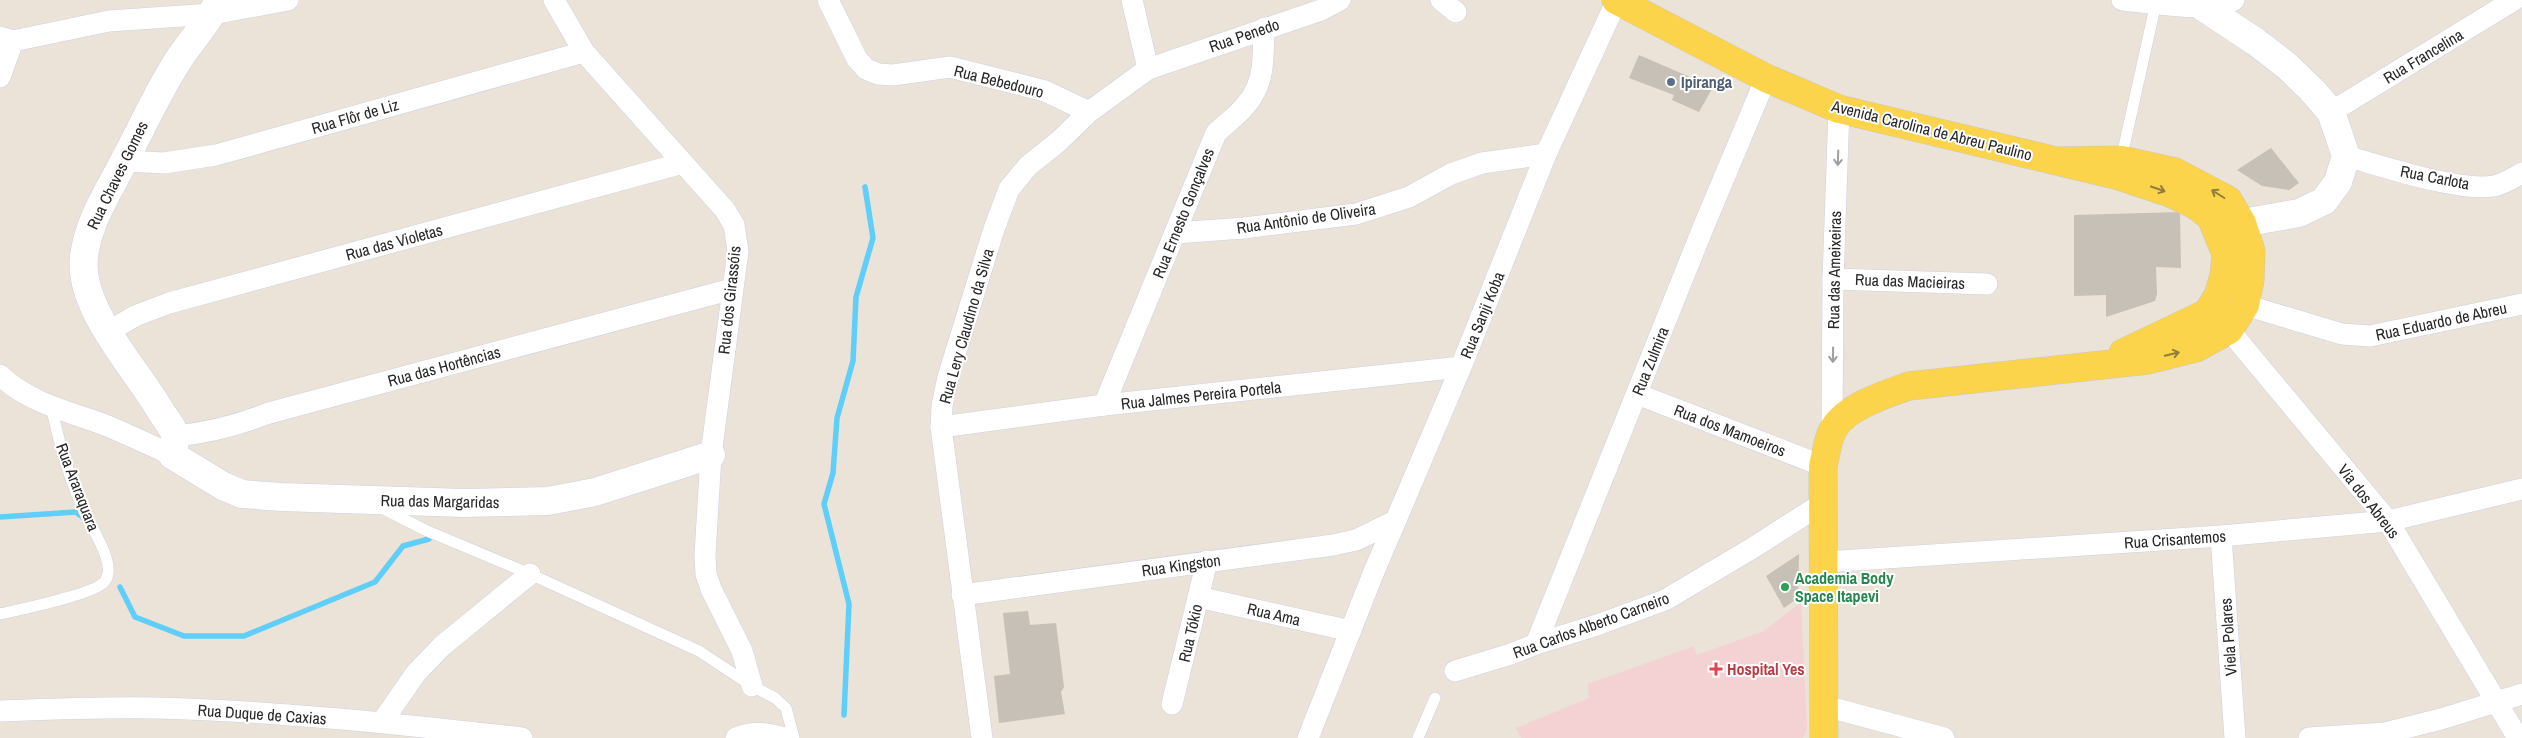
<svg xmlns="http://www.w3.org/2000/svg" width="2522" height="738" font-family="'Archivo Narrow',sans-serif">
	<rect width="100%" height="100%" fill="#ebe3d7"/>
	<!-- medical -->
	<polygon fill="#f4d2d4" points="1801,602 1807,729 1803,738 1521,738 1516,728 1589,698 1588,684 1694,646 1697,655 1764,631"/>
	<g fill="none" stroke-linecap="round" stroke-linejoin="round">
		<!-- stream -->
		<g stroke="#5fcef8" stroke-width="5.5">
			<polyline points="0,517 76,512 85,519"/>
			<polyline points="120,587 135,617 184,636 244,636 375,582 403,546 429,539"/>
			<polyline points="844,715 849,604 824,504 833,473 837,418 853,361 856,297 873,238 865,187"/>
		</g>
	</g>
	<!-- building -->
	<g fill="#c6c0b7">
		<polygon points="1639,55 1713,87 1699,112 1672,100 1674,95 1629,78"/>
		<polygon points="2271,148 2299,183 2289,190 2262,186 2237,170"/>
		<polygon points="2180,212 2181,268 2156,267 2157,294 2155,301 2106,317 2106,295 2074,296 2074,215"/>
		<polygon points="1799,554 1798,598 1784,608 1766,576"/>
		<polygon points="1028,611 1030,625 1056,623 1064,687 1061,692 1065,714 999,723 994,676 1010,674 1003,613"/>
	</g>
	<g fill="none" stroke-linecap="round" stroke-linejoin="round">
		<!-- lane casing -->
		<g stroke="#ccd0e2" stroke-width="12">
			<g id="lane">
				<polyline points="2121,160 2156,3"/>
				<polyline points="382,508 425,530 530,574 699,651 752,686 775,698 786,708 794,738"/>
				<path d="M0,614C18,610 96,594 105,581C117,565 93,531 86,515C69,480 59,443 51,405"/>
				<polyline points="1418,738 1435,698"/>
			</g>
		</g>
		<!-- street casing -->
		<g stroke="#ccd0e2" stroke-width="22">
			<g id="street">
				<polyline points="554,0 584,52 725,210 734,225 738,251 711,455 705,555 706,574 711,589 742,651 752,686"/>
				<polyline points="828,0 857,59 866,69 878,74 893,75 950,67 1045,91 1089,112"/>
				<polyline points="1132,0 1148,69"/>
				<polyline points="1441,0 1456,12"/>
				<path d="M2122,0C2147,2 2214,14 2234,0"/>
				<polyline points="0,37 13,41 109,21 212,14 288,0"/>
				<polyline points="0,77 13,41"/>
				<polyline points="2331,112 2514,0"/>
				<path d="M2346,156C2382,166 2459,192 2494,186C2504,184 2513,178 2522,173"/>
				<polyline points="124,161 164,163 216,155 584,52"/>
				<polyline points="1175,233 1244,228 1356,214 1409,197 1451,174 1482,163 1546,154"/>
				<polyline points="1833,279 1987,284"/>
				<polyline points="2245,305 2342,334 2370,336 2522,304"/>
				<polyline points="2229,330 2388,521 2518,738"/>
				<polyline points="108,332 135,316 169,303 683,163"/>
				<path d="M0,375C27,402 70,412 105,425C127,434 150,445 172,455"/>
				<polyline points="1637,394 1823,466"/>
				<path d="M1104,405L1216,133C1229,121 1246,109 1254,93C1265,75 1263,48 1264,28"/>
				<polyline points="941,427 1104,405 1461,367"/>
				<polyline points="1832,431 1833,279 1839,109"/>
				<path d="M175,436C209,433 238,425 269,413L732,289"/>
				<polyline points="2221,536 2235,738"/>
				<polyline points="1825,562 2221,536 2388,521 2522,489"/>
				<polyline points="962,595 1333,545 1356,540 1395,521"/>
				<polyline points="1198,597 1351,631"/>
				<polyline points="1536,644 1703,228 1766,78"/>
				<polyline points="1455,671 1511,654 1536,644 1597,625 1665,600 1751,549 1823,503"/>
				<polyline points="1172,704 1207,561"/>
				<polyline points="1825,706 1944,738"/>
				<path d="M0,711C52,709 104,707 156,708C278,711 400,724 522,738"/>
				<polyline points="382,722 416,673 442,646 530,574"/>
				<path d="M736,738C752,730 769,734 785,738"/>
				<polyline points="982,738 941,427 942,406 948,377 994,229 1009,189 1028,166 1058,142 1089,112 1148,69 1321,10 1340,0"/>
				<polyline points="1308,738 1373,574 1461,367 1546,154 1617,0"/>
				<polyline points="2309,738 2385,733 2441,719 2522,694"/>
			</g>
		</g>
		<!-- secondary casing -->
		<g stroke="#ccd0e2" stroke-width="29">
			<g id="secondary">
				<path d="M219,0C209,22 192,39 179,59C158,91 143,126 125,159C109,191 88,221 84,257C78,308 135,367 160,410C164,417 174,428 175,436C176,441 173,450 172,455L223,486L242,494L281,497L464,503L548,501L595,492L711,455"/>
				<polyline points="2197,0 2203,7 2256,42 2287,66 2311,89 2331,112 2346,156 2338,182 2324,201 2299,213 2242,223 2219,231"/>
			</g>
		</g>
		<!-- primary casing -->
		<g stroke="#c7c7c7" stroke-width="29">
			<g id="primary">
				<polyline points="1616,0 1766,78 1839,109 2119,176 2170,193 2195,205 2211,217 2226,254 2224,276 2218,296 2207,313 2123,353"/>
				<path d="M1824,738L1823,466C1826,455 1827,442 1832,432C1842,408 1886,394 1909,386L2148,360L2196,348L2229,330L2245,305L2250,280L2251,251L2242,223L2228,200L2175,172L2121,160L2061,161"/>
			</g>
		</g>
		<!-- lane -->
		<use href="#lane" stroke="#fff" stroke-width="11"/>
		<!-- street -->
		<use href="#street" stroke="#fff" stroke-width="21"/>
		<!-- secondary -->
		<use href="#secondary" stroke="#fff" stroke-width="28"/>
		<!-- primary -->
		<use href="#primary" stroke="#fcd44b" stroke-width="28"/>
	</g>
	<!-- one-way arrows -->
	<defs><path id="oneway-shaft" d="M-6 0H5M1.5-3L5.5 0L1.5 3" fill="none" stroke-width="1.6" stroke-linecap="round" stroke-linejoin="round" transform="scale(1.25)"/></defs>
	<g stroke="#9e9e9e">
		<use href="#oneway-shaft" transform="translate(1838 158) rotate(92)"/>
		<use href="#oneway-shaft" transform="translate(1833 355) rotate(91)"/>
	</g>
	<g stroke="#927e39">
		<use href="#oneway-shaft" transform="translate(2158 189) rotate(19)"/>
		<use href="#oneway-shaft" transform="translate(2218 194) rotate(-148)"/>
		<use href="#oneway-shaft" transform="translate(2172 354) rotate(-14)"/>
	</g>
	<!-- markers -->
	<circle fill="#5c6f8a" stroke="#fff" stroke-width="2" cx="1671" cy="82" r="5"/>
	<circle fill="#2e9e5b" stroke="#fff" stroke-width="2" cx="1785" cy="587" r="5"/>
	<path fill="#e0444e" stroke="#fff" stroke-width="2" d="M1713.5 661.5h5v5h5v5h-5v5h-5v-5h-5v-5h5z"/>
	<g text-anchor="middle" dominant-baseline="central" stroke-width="4" stroke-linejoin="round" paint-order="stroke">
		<!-- street labels -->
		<g font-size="16" fill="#272727" stroke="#fff">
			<text transform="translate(1244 35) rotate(-19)">Rua Penedo</text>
			<text transform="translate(2423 56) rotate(-31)">Rua Francelina</text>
			<text transform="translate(999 81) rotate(14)">Rua Bebedouro</text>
			<text transform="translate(355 116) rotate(-16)">Rua Flôr de Liz</text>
			<text transform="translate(1932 130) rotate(14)">Avenida Carolina de Abreu Paulino</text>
			<text transform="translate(117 175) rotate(-64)">Rua Chaves Gomes</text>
			<text transform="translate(2435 177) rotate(11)">Rua Carlota</text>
			<text transform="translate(1183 213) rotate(-68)">Rua Ernesto Gonçalves</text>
			<text transform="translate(1306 218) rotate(-8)">Rua Antônio de Oliveira</text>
			<text transform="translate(394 242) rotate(-15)">Rua das Violetas</text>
			<text transform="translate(1834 270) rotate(-89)">Rua das Ameixeiras</text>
			<text transform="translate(1910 281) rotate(2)">Rua das Macieiras</text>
			<text transform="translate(729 300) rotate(-84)">Rua dos Girassóis</text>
			<text transform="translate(1482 315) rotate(-68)">Rua Sanji Koba</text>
			<text transform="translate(2441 321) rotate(-12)">Rua Eduardo de Abreu</text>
			<text transform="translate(966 326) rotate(-74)">Rua Lery Claudino da Silva</text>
			<text transform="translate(1650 361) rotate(-68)">Rua Zulmira</text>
			<text transform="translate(444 366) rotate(-15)">Rua das Hortências</text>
			<text transform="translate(1201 395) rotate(-6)">Rua Jalmes Pereira Portela</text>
			<text transform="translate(1730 430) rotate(21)">Rua dos Mamoeiros</text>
			<text transform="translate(78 487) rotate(69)">Rua Araraquara</text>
			<text transform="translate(440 501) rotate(1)">Rua das Margaridas</text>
			<text transform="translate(2369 501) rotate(52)">Via dos Abreus</text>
			<text transform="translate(2175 539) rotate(-4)">Rua Crisantemos</text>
			<text transform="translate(1181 565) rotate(-8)">Rua Kingston</text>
			<text transform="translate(1274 614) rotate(13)">Rua Ama</text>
			<text transform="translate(1591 625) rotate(-20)">Rua Carlos Alberto Carneiro</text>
			<text transform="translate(1190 633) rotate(-77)">Rua Tókio</text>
			<text transform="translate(2228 637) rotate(-94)">Viela Polares</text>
			<text transform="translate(262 714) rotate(4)">Rua Duque de Caxias</text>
		</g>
		<!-- service labels -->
		<g font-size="16" font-weight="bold" fill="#4e5e75" stroke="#fff" text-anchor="start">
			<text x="1681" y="82">Ipiranga</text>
		</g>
		<!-- leisure labels -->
		<g font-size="16" font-weight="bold" fill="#27864d" stroke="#fff" text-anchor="start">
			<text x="1795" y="578">Academia Body<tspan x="1795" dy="18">Space Itapevi</tspan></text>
		</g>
		<!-- health labels -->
		<g font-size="16" font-weight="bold" fill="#be3a42" stroke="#fff" text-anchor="start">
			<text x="1727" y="669">Hospital Yes</text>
		</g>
	</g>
</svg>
